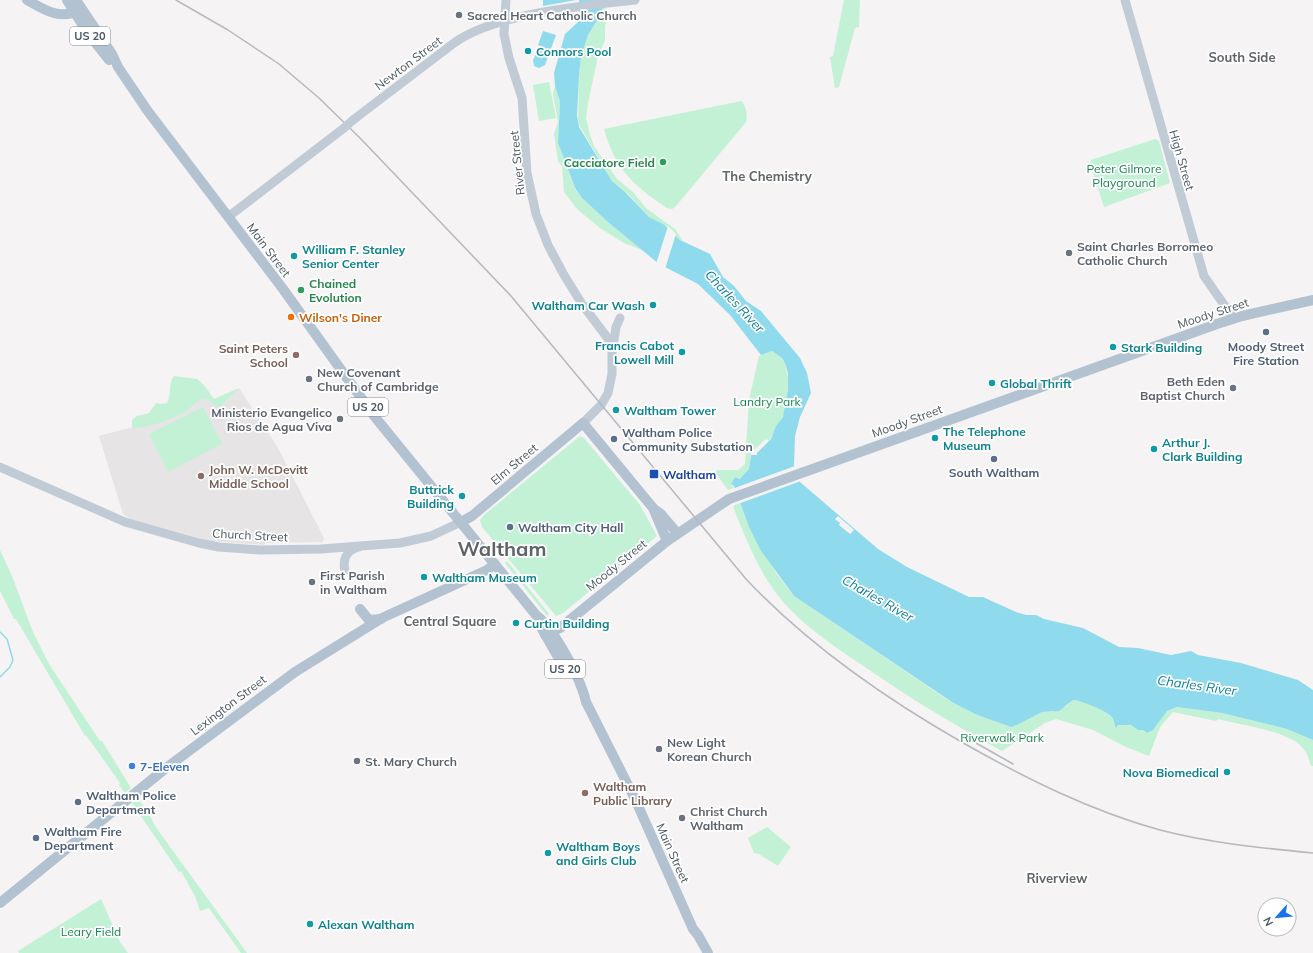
<svg xmlns="http://www.w3.org/2000/svg" width="1313" height="953" font-family="Mulish,sans-serif">
	<rect width="100%" height="100%" fill="#f5f3f3"/>
	<!-- education -->
	<polygon fill="#e6e4e5" points="203,385 214,402 239,388 278,448 324,538 323,542 265,543 264,545 210,541 130,519 123,514 99,436 152,422"/>
	<!-- green -->
	<g fill="#c3f1d5">
		<polygon points="602,0 606,8 608,18 605,26 605,40 598,56 588,103 586,118 590,135 594,146 617,179 633,192 646,208 675,229 683,241 677,238 668,228 649,217 628,194 612,181 578,123 579,75 581,57 588,35 600,17"/>
		<polygon points="844,0 860,0 859,27 855,28 839,87 835,88 830,57 833,56"/>
		<polygon points="549,82 556,118 539,121 533,85"/>
		<polygon points="555,86 560,102 558,143 575,189 582,198 609,223 654,260 642,250 624,243 600,228 577,209 564,192 562,166 558,161 554,134 558,122 553,94"/>
		<path d="M741,101C746,104 748,117 746,122L676,206L672,209L667,208C634,186 615,169 604,129Z"/>
		<polygon points="1155,139 1159,141 1170,183 1104,207 1090,163 1091,160"/>
		<polygon points="772,351 782,358 785,363 789,382 784,414 769,441 766,439 751,453 749,469 741,479 735,477 731,484 734,488 728,490 715,472 718,470 738,470 745,464 749,400 759,356"/>
		<path d="M174,376L197,379L204,385L214,399L239,388L221,406L217,407L207,399C197,398 191,408 183,413C174,418 141,431 132,427V420L137,416L149,413L156,403L161,404L167,403C172,394 168,383 174,376Z"/>
		<polygon points="203,407 222,444 168,472 149,434"/>
		<polygon points="580,436 584,438 640,505 657,536 563,613 556,616 482,527 480,520 484,515"/>
		<path d="M740,503L749,527L776,573L794,596L945,698L975,714L988,717L1007,726L1017,725L1042,712H1052L1067,706L1071,700C1080,699 1104,709 1111,715C1114,719 1113,723 1116,727L1118,725H1131L1145,732L1150,733L1165,712L1177,707L1222,713L1287,729L1313,740V766H1311C1309,761 1308,755 1305,751C1293,731 1240,725 1218,719L1216,721L1173,712L1160,727L1149,756L1126,747L1093,730L1056,719L1045,723L1002,751C954,725 908,697 862,665C832,645 799,623 776,593C760,573 742,531 733,506Z"/>
		<polygon points="0,550 12,576 33,632 49,664 100,741 102,741 131,788 125,793 119,785 120,783 86,735 85,736 16,619 14,619 0,591"/>
		<polygon points="507,561 549,614 547,616 505,563"/>
		<polygon points="138,798 150,816 155,826 247,953 241,953 209,908 200,911 195,896 181,871 179,872 132,803"/>
		<polygon points="767,827 791,847 778,866 759,854 754,853 748,838"/>
		<polygon points="101,899 120,942 128,953 19,953 18,951"/>
	</g>
	<!-- water -->
	<g fill="#90daee">
		<polygon points="543,0 576,0 543,6"/>
		<path d="M579,0H602V13L588,35L581,57L579,75L577,116L579,127L612,181L625,192L649,217L663,224L680,240L710,254L723,277L734,286L746,301L761,311L800,358L807,373L811,393L800,417L795,436L794,466L800,482L878,549L907,567L969,597H983L1016,612L1026,615H1036L1044,619L1083,628L1119,647L1138,648L1171,655L1191,651L1198,655L1241,663L1298,680L1313,690V740L1287,729L1222,713L1177,707L1167,711L1153,730L1148,733L1142,730H1138L1131,725H1118L1116,728C1114,724 1114,719 1111,716C1107,711 1080,700 1073,700L1059,711L1042,712L1017,725L1011,727L975,714L952,702L794,596L761,551L749,527L734,486L731,484L735,477L740,479L749,469L751,455H757V453L771,439L776,426L783,417L788,389V373L785,363L782,358L772,351L761,355L730,315L698,284L659,264L609,223L582,198L575,188L558,143L560,102L555,86L554,73L565,34L577,23L579,15Z"/>
		<polygon points="543,31 556,35 545,65 539,68 534,66 533,60 539,48 544,48 538,45"/>
	</g>
	<!-- pier -->
	<g fill="#f5f3f3">
		<polygon points="668,226 676,234 665,269 656,264"/>
		<polygon points="795,466 801,481 738,504 732,489"/>
		<polygon points="838,516 854,530 850,534 839,525 840,523 835,519"/>
	</g>
	<g fill="none" stroke-linecap="round" stroke-linejoin="round">
		<!-- stream -->
		<polyline stroke="#90daee" stroke-width="1.5" points="0,632 7,639 13,660 10,667 0,677"/>
		<!-- secondary -->
		<g stroke="#c1cbd6" stroke-width="9">
			<polyline points="506,0 504,34 509,58 522,98 527,173 536,214 548,245 564,275 582,304 612,344 612,374 608,393 601,405 583,423"/>
			<polyline points="1125,0 1204,276 1234,319"/>
			<path d="M353,120L454,43C496,13 584,6 635,0"/>
			<polyline points="228,217 344,128"/>
			<polyline points="613,347 616,327 620,318"/>
			<polyline points="0,467 125,522 199,543 219,547 260,550 321,549 400,543 431,536 461,522"/>
			<path d="M345,571C342,559 347,550 359,547"/>
		</g>
		<!-- primary -->
		<g stroke="#b3c2d1" stroke-width="10">
			<path d="M27,0C46,11 60,20 81,10"/>
			<polyline points="67,0 87,32 109,60"/>
			<path d="M76,0L112,54L118,67L147,110L283,289L375,417L536,615C554,628 581,679 586,702L635,799L693,929L698,935L708,953"/>
			<polyline points="654,509 661,514 677,533"/>
			<polyline points="461,522 472,516 583,423 653,508 667,541"/>
			<polyline points="360,609 369,620 381,619"/>
			<polyline points="542,629 558,657"/>
			<polyline points="545,635 560,628 667,541 729,499 1217,324 1242,316 1313,300"/>
			<polyline points="0,903 166,768 295,672 382,618 487,570 495,564"/>
		</g>
		<!-- rail -->
		<g stroke="#b5b8bd" stroke-width="1.5">
			<path d="M176,0L228,30L279,64L319,98L360,138L511,296L746,579C809,646 886,699 965,744C1027,779 1091,811 1160,830C1210,843 1261,848 1313,853"/>
			<polyline points="976,743 1013,764"/>
		</g>
		<!-- secondary-bridge -->
		<polyline stroke="#c1cbd6" stroke-width="9" points="344,128 353,120"/>
	</g>
	<!-- markers -->
	<g fill="#6b7280" stroke="#fff" stroke-width="1.5">
		<circle cx="459" cy="15" r="4"/>
		<circle cx="1069" cy="253" r="4"/>
		<circle cx="309" cy="379" r="4"/>
		<circle cx="1233" cy="388" r="4"/>
		<circle cx="340" cy="419" r="4"/>
		<circle cx="312" cy="582" r="4"/>
		<circle cx="659" cy="749" r="4"/>
		<circle cx="357" cy="761" r="4"/>
		<circle cx="682" cy="818" r="4"/>
	</g>
	<g fill="#0f9aa8" stroke="#fff" stroke-width="1.5">
		<circle cx="528" cy="51" r="4"/>
		<circle cx="294" cy="256" r="4"/>
		<circle cx="653" cy="305" r="4"/>
		<circle cx="1113" cy="347" r="4"/>
		<circle cx="682" cy="352" r="4"/>
		<circle cx="992" cy="383" r="4"/>
		<circle cx="616" cy="410" r="4"/>
		<circle cx="935" cy="438" r="4"/>
		<circle cx="1154" cy="449" r="4"/>
		<circle cx="462" cy="496" r="4"/>
		<circle cx="424" cy="577" r="4"/>
		<circle cx="516" cy="623" r="4"/>
		<circle cx="1227" cy="772" r="4"/>
		<circle cx="548" cy="853" r="4"/>
		<circle cx="310" cy="924" r="4"/>
	</g>
	<g fill="#2e9e5b" stroke="#fff" stroke-width="1.5">
		<circle cx="663" cy="162" r="4"/>
		<circle cx="301" cy="290" r="4"/>
	</g>
	<circle fill="#e8710a" stroke="#fff" stroke-width="1.5" cx="291" cy="317" r="4"/>
	<g fill="#5c6f8a" stroke="#fff" stroke-width="1.5">
		<circle cx="1266" cy="332" r="4"/>
		<circle cx="614" cy="439" r="4"/>
		<circle cx="994" cy="459" r="4"/>
		<circle cx="510" cy="527" r="4"/>
		<circle cx="78" cy="802" r="4"/>
		<circle cx="36" cy="838" r="4"/>
	</g>
	<g fill="#8d6e63" stroke="#fff" stroke-width="1.5">
		<circle cx="296" cy="355" r="4"/>
		<circle cx="201" cy="476" r="4"/>
		<circle cx="585" cy="793" r="4"/>
	</g>
	<rect fill="#1a4fb4" stroke="#fff" stroke-width="1.5" x="649" y="469" width="10" height="10" rx="2"/>
	<circle fill="#3f7fe0" stroke="#fff" stroke-width="1.5" cx="132" cy="766" r="4"/>
	<g text-anchor="middle" dominant-baseline="central" stroke-width="3.5" stroke-linejoin="round" paint-order="stroke">
		<!-- shield labels -->
		<g fill="#fff" stroke="#808990" stroke-width="1">
			<rect x="70" y="27" width="40" height="18" rx="3"/>
			<rect x="348" y="398" width="40" height="18" rx="3"/>
			<rect x="545" y="660" width="40" height="18" rx="3"/>
		</g>
		<g font-size="11" font-weight="bold" fill="#4a5661">
			<text x="90" y="36">US 20</text>
			<text x="368" y="407">US 20</text>
			<text x="565" y="669">US 20</text>
		</g>
		<!-- worship labels -->
		<g font-size="12" font-weight="bold" fill="#5b616d" stroke="#fff" text-anchor="start">
			<text x="467" y="15">Sacred Heart Catholic Church</text>
			<text x="1077" y="246">Saint Charles Borromeo<tspan x="1077" dy="14">Catholic Church</tspan></text>
			<text x="317" y="372">New Covenant<tspan x="317" dy="14">Church of Cambridge</tspan></text>
			<text x="1225" y="381" text-anchor="end">Beth Eden<tspan x="1225" dy="14">Baptist Church</tspan></text>
			<text x="332" y="412" text-anchor="end">Ministerio Evangelico<tspan x="332" dy="14">Rios de Agua Viva</tspan></text>
			<text x="320" y="575">First Parish<tspan x="320" dy="14">in Waltham</tspan></text>
			<text x="667" y="742">New Light<tspan x="667" dy="14">Korean Church</tspan></text>
			<text x="365" y="761">St. Mary Church</text>
			<text x="690" y="811">Christ Church<tspan x="690" dy="14">Waltham</tspan></text>
		</g>
		<!-- culture labels -->
		<g font-size="12" font-weight="bold" fill="#0d838f" stroke="#fff" text-anchor="start">
			<text x="536" y="51">Connors Pool</text>
			<text x="302" y="249">William F. Stanley<tspan x="302" dy="14">Senior Center</tspan></text>
			<text x="645" y="305" text-anchor="end">Waltham Car Wash</text>
			<text x="674" y="345" text-anchor="end">Francis Cabot<tspan x="674" dy="14">Lowell Mill</tspan></text>
			<text x="1121" y="347">Stark Building</text>
			<text x="1000" y="383">Global Thrift</text>
			<text x="624" y="410">Waltham Tower</text>
			<text x="943" y="431">The Telephone<tspan x="943" dy="14">Museum</tspan></text>
			<text x="1162" y="442">Arthur J.<tspan x="1162" dy="14">Clark Building</tspan></text>
			<text x="454" y="489" text-anchor="end">Buttrick<tspan x="454" dy="14">Building</tspan></text>
			<text x="432" y="577">Waltham Museum</text>
			<text x="524" y="623">Curtin Building</text>
			<text x="1219" y="772" text-anchor="end">Nova Biomedical</text>
			<text x="556" y="846">Waltham Boys<tspan x="556" dy="14">and Girls Club</tspan></text>
			<text x="318" y="924">Alexan Waltham</text>
		</g>
		<!-- street labels -->
		<g font-size="12" fill="#4a5661" stroke="#fff">
			<text transform="translate(408 63) rotate(-37)">Newton Street</text>
			<text transform="translate(1182 160) rotate(74)">High Street</text>
			<text transform="translate(517 163) rotate(-96)">River Street</text>
			<text transform="translate(269 250) rotate(53)">Main Street</text>
			<text transform="translate(1213 313) rotate(-18)">Moody Street</text>
			<text transform="translate(907 421) rotate(-20)">Moody Street</text>
			<text transform="translate(514 464) rotate(-40)">Elm Street</text>
			<text transform="translate(250 535) rotate(3)">Church Street</text>
			<text transform="translate(616 565) rotate(-39)">Moody Street</text>
			<text transform="translate(228 705) rotate(-37)">Lexington Street</text>
			<text transform="translate(673 853) rotate(66)">Main Street</text>
		</g>
		<!-- leisure labels -->
		<g font-size="12" font-weight="bold" fill="#27864d" stroke="#fff" text-anchor="end">
			<text x="655" y="162">Cacciatore Field</text>
			<text x="309" y="283" text-anchor="start">Chained<tspan x="309" dy="14">Evolution</tspan></text>
		</g>
		<!-- park labels -->
		<g font-size="12" fill="#17864f" stroke="#fff">
			<text x="1124" y="168">Peter Gilmore<tspan x="1124" dy="14">Playground</tspan></text>
			<text x="767" y="401">Landry Park</text>
			<text x="1002" y="737">Riverwalk Park</text>
			<text x="91" y="931">Leary Field</text>
		</g>
		<!-- food labels -->
		<g font-size="12" font-weight="bold" fill="#c56008" stroke="#fff" text-anchor="start">
			<text x="299" y="317">Wilson's Diner</text>
		</g>
		<!-- service labels -->
		<g font-size="12" font-weight="bold" fill="#4e5e75" stroke="#fff" text-anchor="start">
			<text x="1266" y="346" text-anchor="middle">Moody Street<tspan x="1266" dy="14">Fire Station</tspan></text>
			<text x="622" y="432">Waltham Police<tspan x="622" dy="14">Community Substation</tspan></text>
			<text x="994" y="472" text-anchor="middle">South Waltham</text>
			<text x="518" y="527">Waltham City Hall</text>
			<text x="86" y="795">Waltham Police<tspan x="86" dy="14">Department</tspan></text>
			<text x="44" y="831">Waltham Fire<tspan x="44" dy="14">Department</tspan></text>
		</g>
		<!-- education labels -->
		<g font-size="12" font-weight="bold" fill="#785e54" stroke="#fff" text-anchor="start">
			<text x="288" y="348" text-anchor="end">Saint Peters<tspan x="288" dy="14">School</tspan></text>
			<text x="209" y="469">John W. McDevitt<tspan x="209" dy="14">Middle School</tspan></text>
			<text x="593" y="786">Waltham<tspan x="593" dy="14">Public Library</tspan></text>
		</g>
		<!-- transit labels -->
		<g font-size="12" font-weight="bold" fill="#164399" stroke="#fff" text-anchor="start">
			<text x="663" y="474">Waltham</text>
		</g>
		<!-- shop labels -->
		<g font-size="12" font-weight="bold" fill="#366cbe" stroke="#fff" text-anchor="start">
			<text x="140" y="766">7-Eleven</text>
		</g>
		<!-- neighbourhood labels -->
		<g font-size="13" font-weight="bold" fill="#5f6368" stroke="#fff">
			<text x="1242" y="57">South Side</text>
			<text x="767" y="176">The Chemistry</text>
			<text x="450" y="621">Central Square</text>
			<text x="1057" y="878">Riverview</text>
		</g>
		<!-- water labels -->
		<g font-size="13" font-style="italic" fill="#0c7c9b" stroke="#fff">
			<text transform="translate(735 301) rotate(47)">Charles River</text>
			<text transform="translate(878 598) rotate(30)">Charles River</text>
			<text transform="translate(1197 685) rotate(8)">Charles River</text>
		</g>
		<!-- town labels -->
		<g font-size="20" font-weight="bold" fill="#5f6368" stroke="#fff">
			<text x="502" y="548">Waltham</text>
		</g>
	</g>
	<!-- north arrow -->
	<g transform="translate(1277 917) rotate(243)"><circle r="19" fill="#ffffff" stroke="#b7bbc0"/>
	<path d="M0-3L7 15L0 10L-7 15Z" fill="#1a73e8"/>
	<text y="-6" font-size="11" font-weight="bold" text-anchor="middle" fill="#4a5661">N</text>
	</g>
</svg>
